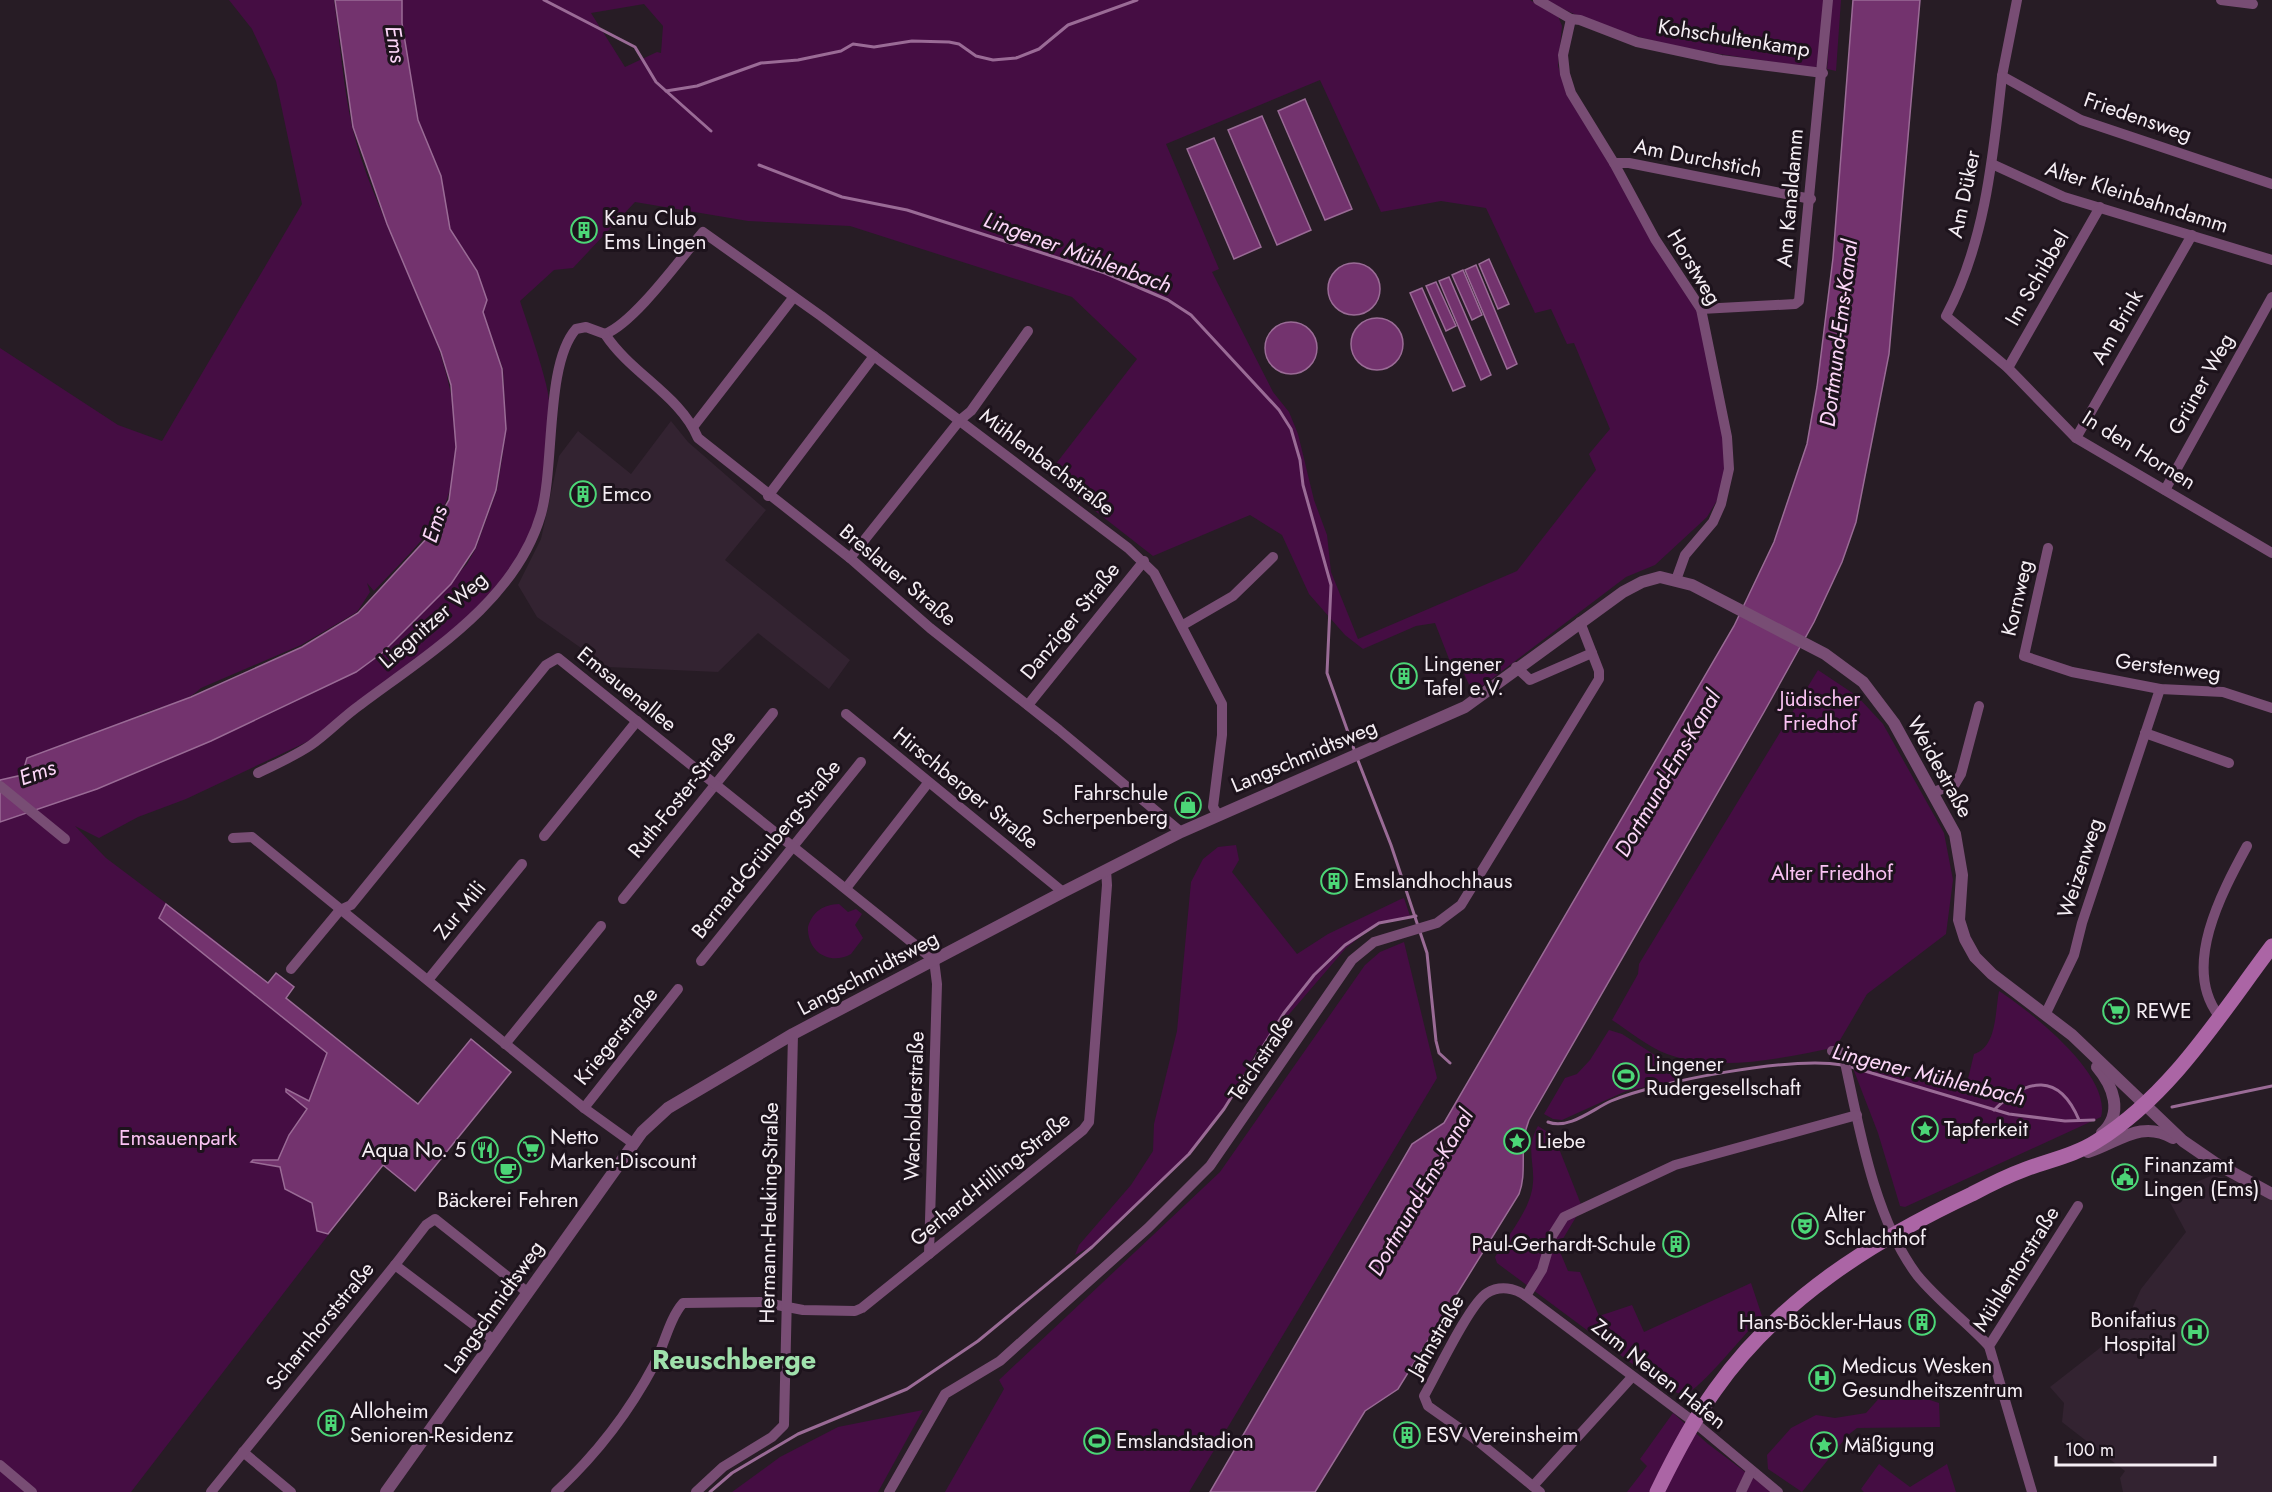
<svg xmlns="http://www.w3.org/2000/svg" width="2272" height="1492" font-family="Jost,sans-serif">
	<rect width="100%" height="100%" fill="#271c25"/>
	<!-- built -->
	<g fill="#332331">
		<polygon points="671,421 688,442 766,510 725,560 850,660 829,689 758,633 718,672 608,667 537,617 518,585 541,539 559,456 578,431 631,474"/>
		<polygon points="2213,1175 2258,1186 2272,1194 2272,1492 2123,1492 2120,1478 2125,1471 2062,1422 2064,1403 2050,1387 2114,1337 2124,1326 2141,1289 2186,1232 2166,1195"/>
	</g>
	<!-- green -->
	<g fill="#450d43" fill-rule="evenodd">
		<path d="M229,0H334C340,42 343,85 352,126C378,242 488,378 447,499C436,531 397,566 374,591L367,583L370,592L357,612L301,645L201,688C185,704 163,705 142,714C95,735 51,769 0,780V348L118,425L162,441L302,204L276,81L252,29Z"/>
		<path d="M402,0H1530L1558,16L1562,26L1558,66L1568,95L1705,317L1726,437L1724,489L1707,517L1655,565L1626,577L1473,693L1458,661L1451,664L1435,623L1416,626L1363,649L1345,635L1309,594L1282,535L1250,515L1153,556L1048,474L1137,359L1072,297L850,226L748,221L635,202L573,268L554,270L520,301C529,328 539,356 546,384C561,445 540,533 501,583C480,610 450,632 425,655L414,659L313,739L186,799L138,817L99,838L75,826L106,858L207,934L418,1104L471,1039L511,1072L415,1191L382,1165L131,1492H0V822L97,789L211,741L356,672L409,627L467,564L476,548L497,490L502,459L506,428L503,369L483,312L487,300L477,271L450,229L441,176L418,120L402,23ZM644,4L663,26L661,53L657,52L625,67L591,13ZM1320,80L1381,212L1441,201L1486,208L1535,313L1551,309L1567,344L1574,343L1610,429L1589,454L1596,470L1517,571L1358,639L1331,572L1327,535L1314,500L1298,434L1289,412L1273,392L1212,272L1219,269L1166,144Z"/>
		<path d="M1546,0H1826L1821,64L1814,68C1723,54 1628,46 1546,0Z"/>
		<polygon points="1832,0 1841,0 1836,71 1827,69"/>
		<path d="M1818,670L1857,696L1883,724L1944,833L1953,880L1946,934L1867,994L1836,1047C1784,1058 1719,1073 1667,1054C1648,1047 1629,1031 1612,1020L1638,974L1639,964Z"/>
		<polygon points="1236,845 1239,860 1232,872 1297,954 1328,934 1401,899 1404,898 1410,916 1379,922 1346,948 1255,1054 1224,1109 1189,1154 1092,1246 1075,1255 1079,1245 1131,1185 1153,1151 1154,1124 1177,1031 1191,882 1203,859 1218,847"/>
		<path d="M839,904L848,912L856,909L862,914L855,925L863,938L851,954C830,966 807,952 808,927C813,911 823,905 839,904Z"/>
		<polygon points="1404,942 1437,1078 1189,1492 945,1492 1004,1389 999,1380 1220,1172 1365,965 1380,952"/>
		<path d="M1999,991C2031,1012 2112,1075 2101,1117L1905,1207L1900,1206L1878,1133L1851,1063L1965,1091L1974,1054C1997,1047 1995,1012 1999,991Z"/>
		<polygon points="1609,1030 1622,1034 1664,1061 1687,1068 1679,1080 1626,1091 1562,1120 1553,1119 1544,1114 1565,1078 1577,1074 1590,1060"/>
		<path d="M1538,1126L1554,1136L1582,1207L1558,1247L1568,1271L1580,1272L1599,1316L1632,1305L1644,1332L1751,1283L1762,1316C1744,1334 1702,1388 1684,1395L1666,1389L1497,1263L1495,1257C1507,1237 1527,1214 1532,1190C1537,1165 1524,1151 1538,1126Z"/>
		<polygon points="1912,1389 1921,1397 1939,1403 1940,1427 1857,1428 1848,1435 1802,1492 1768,1469 1767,1455 1791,1428 1816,1415 1835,1418 1866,1413 1882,1395 1893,1399"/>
		<polygon points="923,1410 878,1492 732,1492 780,1457 838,1427"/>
		<polygon points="1673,1413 1708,1444 1772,1492 1627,1492 1647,1466 1640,1459"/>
		<polygon points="1879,1464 1910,1487 1947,1464 1956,1492 1864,1492 1861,1489"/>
	</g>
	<!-- water -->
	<g fill="#73336e" stroke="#9a6b96" stroke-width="1.5">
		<polygon points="335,0 402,0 402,23 418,120 441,176 450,229 477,271 487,300 483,312 502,369 506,429 501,459 496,490 475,548 451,584 382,653 356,672 211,741 97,789 0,822 0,780 22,775 27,758 191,697 302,647 358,613 427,538 449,500 456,447 451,385 441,352 387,224 353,127"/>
		<path d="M1853,0H1920L1889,354L1856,522L1842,562L1814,622L1764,712L1529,1120C1518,1147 1528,1171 1519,1194L1398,1389L1365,1411L1315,1492H1210L1412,1144L1444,1123L1734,626L1774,542L1807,444L1817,387L1833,258Z"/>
		<polygon points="1305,99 1352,209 1325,220 1278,111"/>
		<polygon points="1262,116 1311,230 1277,245 1228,130"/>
		<polygon points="1214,138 1261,247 1234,259 1187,149"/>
		<polygon points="1489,259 1509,304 1498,309 1479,264"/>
		<circle cx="1354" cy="289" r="26"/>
		<polygon points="1476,265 1517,364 1507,369 1465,270"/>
		<polygon points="1463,270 1482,315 1472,320 1452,275"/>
		<polygon points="1449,277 1491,375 1481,380 1439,281"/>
		<polygon points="1436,282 1456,326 1446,331 1426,286"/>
		<polygon points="1422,288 1465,386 1453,391 1410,293"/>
		<circle cx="1377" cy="344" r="26"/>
		<circle cx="1291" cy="348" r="26"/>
		<polygon points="166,904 268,983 276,973 294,987 286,998 418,1104 471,1039 511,1072 415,1191 383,1165 328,1234 317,1231 312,1203 285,1189 280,1167 251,1162 253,1160 278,1160 289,1135 307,1109 286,1092 286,1089 309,1101 327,1053 159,918"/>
	</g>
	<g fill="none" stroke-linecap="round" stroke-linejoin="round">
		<!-- stream -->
		<g stroke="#9a6b96" stroke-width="3">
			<polyline points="544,0 635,47 656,82 711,131"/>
			<polyline points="666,91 697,86 761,63 798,60 841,51 853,44 874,47 912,41 949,42 959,44 976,56 993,60 1016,58 1039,49 1068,25 1137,0"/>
			<polyline points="759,165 842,197 907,210 1105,273 1168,300 1191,315 1279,410 1291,429 1300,460 1303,485 1331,585 1327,673 1355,752"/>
			<polyline points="1357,758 1391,845 1427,953 1436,1041 1439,1053 1450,1063"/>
			<polyline points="1848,1066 2009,1114 2065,1121 2094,1120"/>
			<polyline points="2172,1107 2272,1086"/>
			<path d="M1994,1110C2027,1078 2059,1072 2079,1120"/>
			<path d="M1548,1122C1569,1130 1593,1109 1611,1101C1657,1081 1794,1056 1842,1065"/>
			<polyline points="710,1492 732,1473 798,1434 907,1389 978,1341 1092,1247 1189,1154 1224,1109 1284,1013 1314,975 1345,945 1379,923 1416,916"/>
		</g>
		<!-- minor -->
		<g stroke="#784d74" stroke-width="10">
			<polyline points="1538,0 1571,19 1580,20 1637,42 1721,60 1823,73"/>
			<polyline points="2017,0 2002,76 2081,120 2272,184"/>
			<polyline points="2221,0 2253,4"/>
			<polyline points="1571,19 1563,55 1565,74 1571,93 1614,163 1655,239 1701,309 1727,437 1729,469 1721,504 1713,522 1685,555 1676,580"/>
			<path d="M2002,76C1993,157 1985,243 1946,316L2008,368L2076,438L2272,553"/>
			<polyline points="1614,163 1629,163 1811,199"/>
			<polyline points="1992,164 2064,197 2272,260"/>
			<polyline points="1701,309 1795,304 1799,301 1828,0"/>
			<path d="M605,334C634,323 680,259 703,232L821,316L1128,548L1154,573L1222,704V735L1213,807L1218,815"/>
			<path d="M605,334C631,374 680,395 698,438L850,558L930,628L1059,730L1181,832"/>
			<polyline points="2008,368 2100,207"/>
			<polyline points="693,427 793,298"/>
			<polyline points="2076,438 2192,235"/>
			<polyline points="2165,490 2272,297"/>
			<polyline points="768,496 874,356"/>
			<polyline points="2048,548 2024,656 2072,672 2160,689 2223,692 2272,708"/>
			<polyline points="850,558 960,420 971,411 1028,331"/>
			<polyline points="1183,625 1233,596 1273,557"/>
			<polyline points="1516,667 1530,680 1592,653"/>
			<polyline points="1028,705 1144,561"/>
			<polyline points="846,714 1063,892"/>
			<polyline points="2145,733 2229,763"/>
			<path d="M258,773C276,764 295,756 311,745C328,733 343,717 360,705C428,654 516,601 541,514C555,465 545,364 576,329L586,327L605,334"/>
			<polyline points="0,786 65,839"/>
			<polyline points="1934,792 1955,784 1961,774 1979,706"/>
			<polyline points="544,836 637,721"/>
			<polyline points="233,838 252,837 584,1108 634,1144"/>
			<polyline points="847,887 928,783"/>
			<polyline points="623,899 773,713"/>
			<polyline points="701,961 861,762"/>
			<polyline points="291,969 340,910 351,905 546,665 558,658 934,960 937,984 929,1254"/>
			<polyline points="428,980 522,864"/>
			<polyline points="2046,1013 2074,955 2082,923 2160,689"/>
			<path d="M2219,1016C2181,967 2222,892 2247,846"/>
			<polyline points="505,1044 601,926"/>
			<path d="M1832,1051H1839L1844,1058C1859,1127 1874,1218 1917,1275C1939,1302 1966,1321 1989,1346"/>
			<polyline points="584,1108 678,989"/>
			<polyline points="395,1265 426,1225 435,1219 527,1292"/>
			<polyline points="1526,1296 1542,1270 1552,1236 1564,1217 1675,1165 1857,1115"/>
			<polyline points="243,1452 291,1492"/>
			<polyline points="0,1465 32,1492"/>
			<polyline points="1533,1486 1632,1377"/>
			<polyline points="211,1492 395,1265 494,1340"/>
			<path d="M556,1492C596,1455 628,1414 654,1365C664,1346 669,1319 683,1303L761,1302L803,1310L855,1311L862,1308L1083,1130L1089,1122L1107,885L1106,870"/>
			<polyline points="696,1492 723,1467 772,1437 784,1425 793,1034"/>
			<polyline points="889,1492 945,1394 1000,1361 1148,1228 1210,1166 1352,960 1374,942 1437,923 1461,905 1599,679 1599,671 1580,622"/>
			<path d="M1540,1492L1479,1442L1428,1406L1424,1396C1436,1375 1470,1303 1487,1293C1500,1285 1515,1288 1526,1296L1694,1422L1778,1492"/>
			<polyline points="1741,1492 1751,1471"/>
			<polyline points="2032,1492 1989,1346 2078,1206"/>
		</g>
		<!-- tertiary -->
		<g stroke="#784d74" stroke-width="12">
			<path d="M2097,1067C2113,1086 2124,1113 2102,1133"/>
			<path d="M2088,1152C2118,1143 2140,1119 2173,1138"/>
			<polyline points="386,1492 642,1132 668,1108 793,1034 1063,892 1181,832 1465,707 1623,592 1642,582 1660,577 1692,585 1825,654 1863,682 1894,723 1955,834 1962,875 1959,920 1965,939 1975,957 1992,974 2072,1035 2183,1141 2215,1163 2272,1194"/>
		</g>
		<!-- secondary -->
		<path stroke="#ab65a5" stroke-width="15" d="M1657,1492C1674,1457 1692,1422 1715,1390C1779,1299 1874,1240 1972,1194C1989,1185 2007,1176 2026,1169C2050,1160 2075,1155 2097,1141C2171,1095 2220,1015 2272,946"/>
	</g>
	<!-- icons -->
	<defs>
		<g id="building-ring" transform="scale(1.35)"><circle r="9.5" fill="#1d131c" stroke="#4cd677" stroke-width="1.5"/><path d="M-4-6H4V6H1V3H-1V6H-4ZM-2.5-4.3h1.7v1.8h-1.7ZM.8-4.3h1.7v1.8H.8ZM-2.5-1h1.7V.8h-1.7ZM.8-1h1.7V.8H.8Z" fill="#4cd677"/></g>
		<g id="shop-ring" transform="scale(1.35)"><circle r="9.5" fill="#1d131c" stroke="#4cd677" stroke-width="1.5"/><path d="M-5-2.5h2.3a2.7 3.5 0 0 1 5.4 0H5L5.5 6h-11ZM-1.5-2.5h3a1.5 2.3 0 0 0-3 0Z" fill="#4cd677"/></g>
		<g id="supermarket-ring" transform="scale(1.35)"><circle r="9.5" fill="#1d131c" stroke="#4cd677" stroke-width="1.5"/><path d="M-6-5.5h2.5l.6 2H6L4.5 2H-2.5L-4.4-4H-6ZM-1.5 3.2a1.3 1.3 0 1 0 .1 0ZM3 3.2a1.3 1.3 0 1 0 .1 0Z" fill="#4cd677"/></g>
		<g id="stadium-ring" transform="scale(1.35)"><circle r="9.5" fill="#1d131c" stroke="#4cd677" stroke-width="1.5"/><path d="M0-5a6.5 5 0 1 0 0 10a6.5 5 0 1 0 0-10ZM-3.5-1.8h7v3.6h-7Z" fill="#4cd677"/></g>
		<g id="sight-ring" transform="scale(1.35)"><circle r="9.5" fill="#1d131c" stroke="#4cd677" stroke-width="1.5"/><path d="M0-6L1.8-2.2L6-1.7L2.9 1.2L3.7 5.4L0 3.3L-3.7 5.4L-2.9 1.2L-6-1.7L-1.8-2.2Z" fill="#4cd677"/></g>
		<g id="restaurant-ring" transform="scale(1.35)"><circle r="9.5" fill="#1d131c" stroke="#4cd677" stroke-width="1.5"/><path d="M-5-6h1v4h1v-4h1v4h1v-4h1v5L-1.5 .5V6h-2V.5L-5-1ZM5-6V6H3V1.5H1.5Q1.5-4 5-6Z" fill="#4cd677"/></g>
		<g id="cafe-ring" transform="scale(1.35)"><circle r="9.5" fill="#1d131c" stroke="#4cd677" stroke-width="1.5"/><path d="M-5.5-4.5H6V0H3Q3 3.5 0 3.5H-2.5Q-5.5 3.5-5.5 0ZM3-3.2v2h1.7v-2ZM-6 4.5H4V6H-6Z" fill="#4cd677"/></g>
		<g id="civic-ring" transform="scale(1.35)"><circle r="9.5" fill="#1d131c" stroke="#4cd677" stroke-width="1.5"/><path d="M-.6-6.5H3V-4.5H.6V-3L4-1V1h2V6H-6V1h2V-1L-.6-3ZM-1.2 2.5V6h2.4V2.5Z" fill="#4cd677"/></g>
		<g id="theatre-ring" transform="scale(1.35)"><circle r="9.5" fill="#1d131c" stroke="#4cd677" stroke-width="1.5"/><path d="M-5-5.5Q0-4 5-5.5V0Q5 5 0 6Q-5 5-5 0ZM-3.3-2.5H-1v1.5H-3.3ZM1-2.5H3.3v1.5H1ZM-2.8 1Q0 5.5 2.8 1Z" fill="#4cd677"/></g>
		<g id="hospital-ring" transform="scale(1.35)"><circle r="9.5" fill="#1d131c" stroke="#4cd677" stroke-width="1.5"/><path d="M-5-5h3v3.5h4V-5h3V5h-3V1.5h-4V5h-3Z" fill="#4cd677"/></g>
	</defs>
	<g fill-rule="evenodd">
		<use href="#building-ring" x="584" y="230"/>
		<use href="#building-ring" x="583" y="494"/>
		<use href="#building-ring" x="1404" y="676"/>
		<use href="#shop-ring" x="1188" y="805"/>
		<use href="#building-ring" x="1334" y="881"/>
		<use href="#supermarket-ring" x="2116" y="1011"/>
		<use href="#stadium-ring" x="1626" y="1076"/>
		<use href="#sight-ring" x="1925" y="1129"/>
		<use href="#sight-ring" x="1517" y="1141"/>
		<use href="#supermarket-ring" x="531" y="1149"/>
		<use href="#restaurant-ring" x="485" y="1150"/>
		<use href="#cafe-ring" x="508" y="1170"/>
		<use href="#civic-ring" x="2125" y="1177"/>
		<use href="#theatre-ring" x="1805" y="1226"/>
		<use href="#building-ring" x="1676" y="1244"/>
		<use href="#building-ring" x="1922" y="1322"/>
		<use href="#hospital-ring" x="2195" y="1332"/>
		<use href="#hospital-ring" x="1822" y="1378"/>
		<use href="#building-ring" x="331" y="1423"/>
		<use href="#building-ring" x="1407" y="1435"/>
		<use href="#stadium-ring" x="1097" y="1441"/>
		<use href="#sight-ring" x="1824" y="1445"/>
	</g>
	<g text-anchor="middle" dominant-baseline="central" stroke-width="6" stroke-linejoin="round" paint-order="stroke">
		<!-- street labels -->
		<g font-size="21" fill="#f5eef4" stroke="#1d131c">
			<text transform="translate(1734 38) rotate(9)">Kohschultenkamp</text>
			<text transform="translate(2138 117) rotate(19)">Friedensweg</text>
			<text transform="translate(1698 158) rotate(11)">Am Durchstich</text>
			<text transform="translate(1964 194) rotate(-78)">Am Düker</text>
			<text transform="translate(2137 197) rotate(18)">Alter Kleinbahndamm</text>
			<text transform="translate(1790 198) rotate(-85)">Am Kanaldamm</text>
			<text transform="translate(1694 267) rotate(59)">Horstweg</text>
			<text transform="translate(2037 278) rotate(-60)">Im Schibbel</text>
			<text transform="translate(2117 327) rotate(-60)">Am Brink</text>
			<text transform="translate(2201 384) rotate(-61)">Grüner Weg</text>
			<text transform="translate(2139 450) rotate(32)">In den Hornen</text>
			<text transform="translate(1047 462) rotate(37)">Mühlenbachstraße</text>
			<text transform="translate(898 575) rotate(40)">Breslauer Straße</text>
			<text transform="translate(2017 598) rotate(-77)">Kornweg</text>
			<text transform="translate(433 620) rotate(-41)">Liegnitzer Weg</text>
			<text transform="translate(1070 621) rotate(-51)">Danziger Straße</text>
			<text transform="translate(2168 667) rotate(7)">Gerstenweg</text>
			<text transform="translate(627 689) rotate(39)">Emsauenallee</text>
			<text transform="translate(1304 756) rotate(-23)">Langschmidtsweg</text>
			<text transform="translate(1940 767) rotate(61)">Weidestraße</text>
			<text transform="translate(966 788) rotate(39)">Hirschberger Straße</text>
			<text transform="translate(682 794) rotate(-51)">Ruth-Foster-Straße</text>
			<text transform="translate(766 849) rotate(-51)">Bernard-Grünberg-Straße</text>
			<text transform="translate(2080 868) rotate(-72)">Weizenweg</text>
			<text transform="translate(460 910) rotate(-51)">Zur Mili</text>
			<text transform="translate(868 973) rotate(-28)">Langschmidtsweg</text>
			<text transform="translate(616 1036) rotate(-51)">Kriegerstraße</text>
			<text transform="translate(1261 1058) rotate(-56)">Teichstraße</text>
			<text transform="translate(914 1106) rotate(-88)">Wacholderstraße</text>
			<text transform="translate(990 1179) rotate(-39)">Gerhard-Hilling-Straße</text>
			<text transform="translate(769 1213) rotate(-89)">Hermann-Heuking-Straße</text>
			<text transform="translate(2016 1269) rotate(-58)">Mühlentorstraße</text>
			<text transform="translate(494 1307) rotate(-55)">Langschmidtsweg</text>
			<text transform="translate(320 1326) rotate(-51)">Scharnhorststraße</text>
			<text transform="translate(1436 1336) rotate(-60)">Jahnstraße</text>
			<text transform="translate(1659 1374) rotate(38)">Zum Neuen Hafen</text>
		</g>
		<!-- poi labels -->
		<g font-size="21" fill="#f5eef4" stroke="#1d131c" text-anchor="start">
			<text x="604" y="218">Kanu Club<tspan x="604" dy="24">Ems Lingen</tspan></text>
			<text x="602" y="494">Emco</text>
			<text x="1424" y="664">Lingener<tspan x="1424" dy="24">Tafel e.V.</tspan></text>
			<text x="1168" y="793" text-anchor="end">Fahrschule<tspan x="1168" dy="24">Scherpenberg</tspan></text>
			<text x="1354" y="881">Emslandhochhaus</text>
			<text x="2136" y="1011">REWE</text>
			<text x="1646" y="1064">Lingener<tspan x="1646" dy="24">Rudergesellschaft</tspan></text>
			<text x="1944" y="1129">Tapferkeit</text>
			<text x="550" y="1137">Netto<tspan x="550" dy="24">Marken-Discount</tspan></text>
			<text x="1537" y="1141">Liebe</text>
			<text x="466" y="1150" text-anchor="end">Aqua No. 5</text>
			<text x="2144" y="1165">Finanzamt<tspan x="2144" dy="24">Lingen (Ems)</tspan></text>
			<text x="508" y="1200" text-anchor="middle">Bäckerei Fehren</text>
			<text x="1824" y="1214">Alter<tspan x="1824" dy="24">Schlachthof</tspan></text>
			<text x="1656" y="1244" text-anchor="end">Paul-Gerhardt-Schule</text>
			<text x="2176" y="1320" text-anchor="end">Bonifatius<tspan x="2176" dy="24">Hospital</tspan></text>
			<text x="1902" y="1322" text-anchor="end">Hans-Böckler-Haus</text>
			<text x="1842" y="1366">Medicus Wesken<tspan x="1842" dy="24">Gesundheitszentrum</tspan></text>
			<text x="350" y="1411">Alloheim<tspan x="350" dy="24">Senioren-Residenz</tspan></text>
			<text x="1426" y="1435">ESV Vereinsheim</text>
			<text x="1116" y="1441">Emslandstadion</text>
			<text x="1844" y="1445">Mäßigung</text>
		</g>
		<!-- park labels -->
		<g font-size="21" fill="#fac2f3" stroke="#1d131c">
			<text x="1820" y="699">Jüdischer<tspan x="1820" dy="24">Friedhof</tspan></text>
			<text x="1832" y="873">Alter Friedhof</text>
			<text x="178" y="1138">Emsauenpark</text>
		</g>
		<!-- water labels -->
		<g font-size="22" font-style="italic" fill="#fcd6f8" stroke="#1d131c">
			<text transform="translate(396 44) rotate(81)">Ems</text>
			<text transform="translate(1078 252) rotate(20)">Lingener Mühlenbach</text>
			<text transform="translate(1838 333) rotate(-83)">Dortmund-Ems-Kanal</text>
			<text transform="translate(434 524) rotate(-72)">Ems</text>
			<text transform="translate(37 772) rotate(-20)">Ems</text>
			<text transform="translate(1667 773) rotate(-60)">Dortmund-Ems-Kanal</text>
			<text transform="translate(1929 1074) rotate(14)">Lingener Mühlenbach</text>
			<text transform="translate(1420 1192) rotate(-60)">Dortmund-Ems-Kanal</text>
		</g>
		<!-- district labels -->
		<g font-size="27" font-weight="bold" fill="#9fe1ac" stroke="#1d131c">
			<text x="734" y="1359">Reuschberge</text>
		</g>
	</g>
	<!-- scale -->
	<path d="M2056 1456v9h159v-9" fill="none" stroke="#f5eef4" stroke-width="3"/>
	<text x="2065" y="1456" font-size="18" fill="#f5eef4" stroke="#1d131c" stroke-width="4.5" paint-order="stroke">100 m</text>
</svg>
